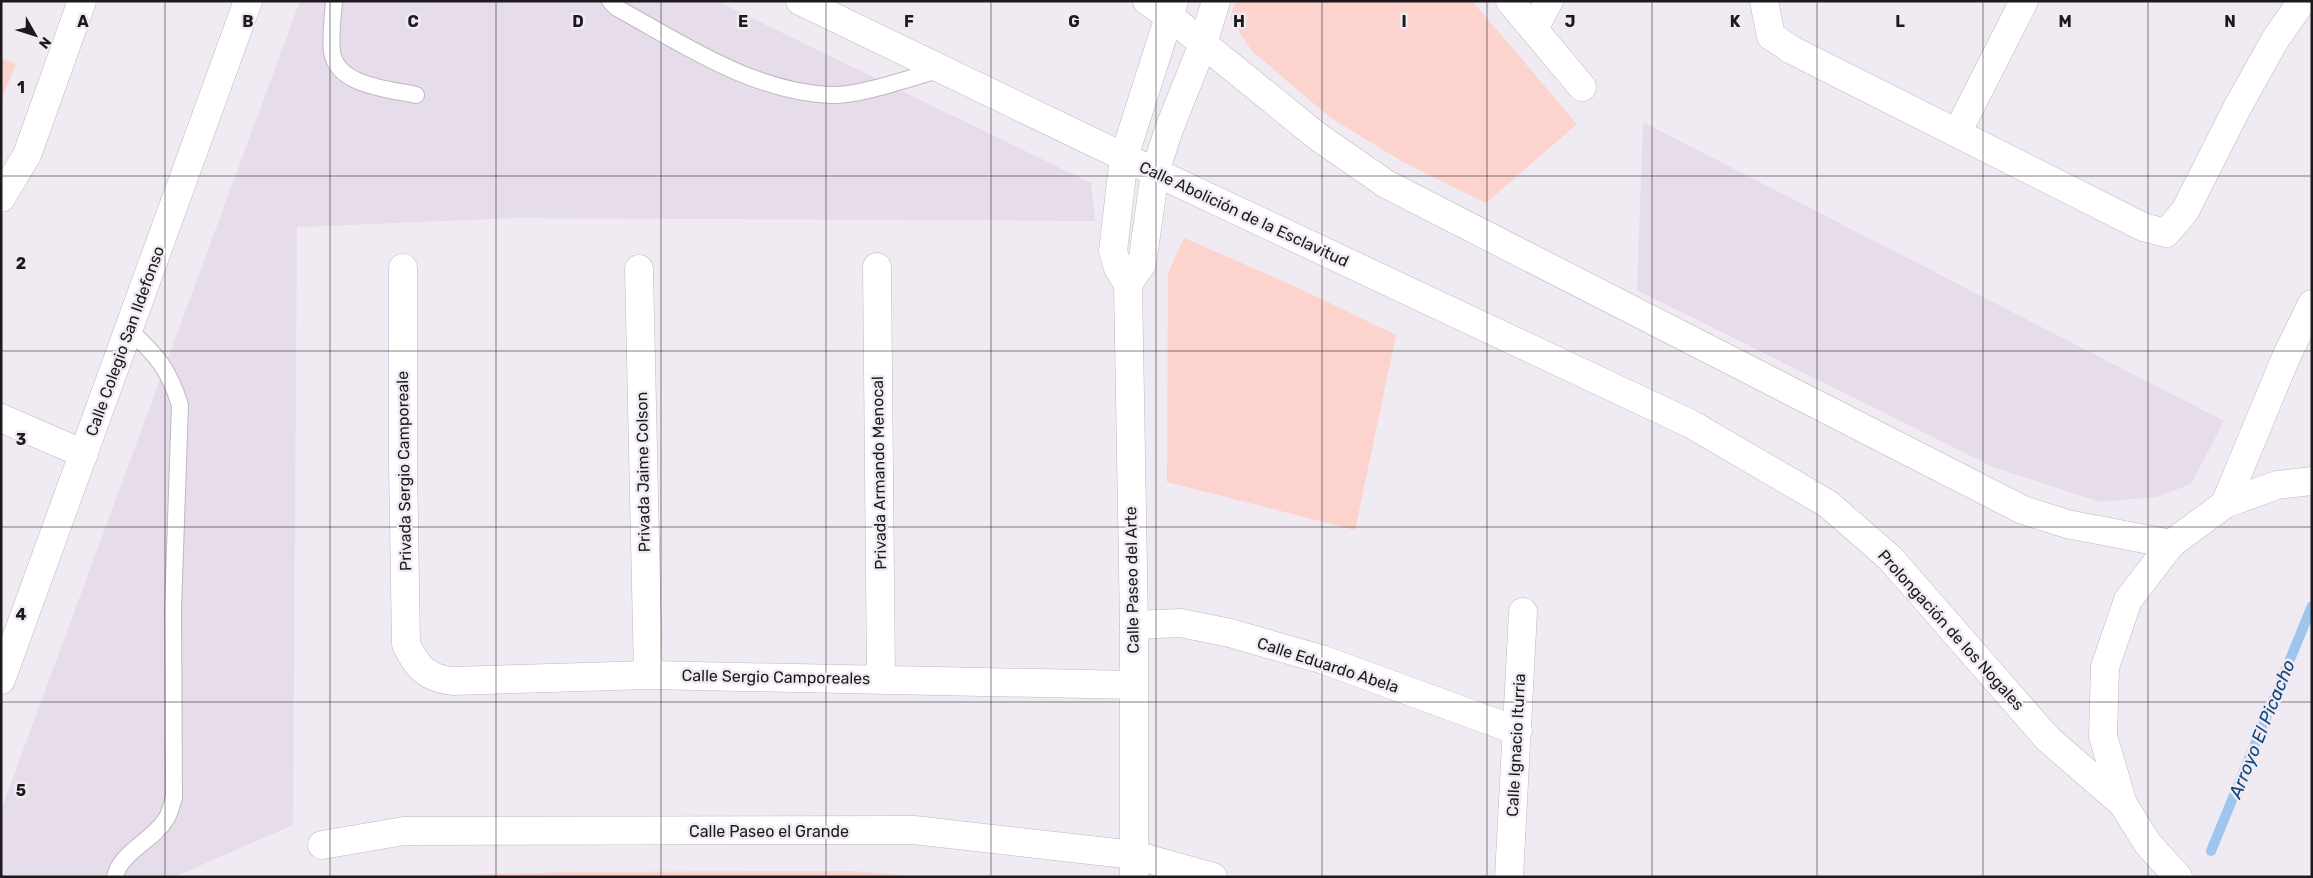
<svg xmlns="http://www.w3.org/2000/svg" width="2313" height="878" font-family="Rubik,sans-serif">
	<rect width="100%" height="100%" fill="#f0eaf2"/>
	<!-- built -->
	<g fill="#e7dcea">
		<polygon points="300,1 717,1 1091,183 1095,221 513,218 297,227 293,825 174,877 1,877 1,810"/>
		<polygon points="1643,122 2224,421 2191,484 2156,497 2100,502 1993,467 1637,290"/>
	</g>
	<!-- green -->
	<g fill="#fcd3cd">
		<polygon points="1236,1 1472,1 1577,124 1486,203 1403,162 1331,118 1252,51 1230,18"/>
		<polygon points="1,58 16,64 1,101"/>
		<polygon points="1184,238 1292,285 1396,335 1355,530 1167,482 1168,273"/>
		<polygon points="852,871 925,877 379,877 581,872"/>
	</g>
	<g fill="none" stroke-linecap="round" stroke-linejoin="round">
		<!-- stream -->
		<polyline stroke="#9ec5ee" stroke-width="10" points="2211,851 2312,606"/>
		<!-- service casing -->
		<g stroke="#beb8c0" stroke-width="18">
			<g id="service">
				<path d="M334,1C333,17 330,36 332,52C337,86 389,89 416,95"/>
				<path d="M610,1L617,8C683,44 753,92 831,95C859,96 913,77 942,69"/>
				<path d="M115,877C120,852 154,840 166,819C170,813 172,804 174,797L173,608L180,405C169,370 157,355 130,331"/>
			</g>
		</g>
		<!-- minor casing -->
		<g stroke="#beb8c0" stroke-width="29">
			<g id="minor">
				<polyline points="1510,1 1582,87"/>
				<polyline points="1764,1 1771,36 1792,50 2143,227 2166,233 2185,211 2237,108 2275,40 2302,1"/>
				<polyline points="1534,29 1549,1"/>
				<polyline points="1957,133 2024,1"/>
				<polyline points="1,198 27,155 82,1"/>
				<polyline points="877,267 881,678"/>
				<path d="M403,268V463L406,644C416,666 427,679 453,681L648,675L1133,685"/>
				<polyline points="639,269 648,675"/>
				<polyline points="1128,284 1142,264 1155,172 1169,129 1203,44 1216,1"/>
				<polyline points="1134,625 1181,623 1230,633 1324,660 1518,731"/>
				<polyline points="322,845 404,831 914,830 1134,855 1213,877"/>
				<polyline points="1134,877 1134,625 1128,284 1118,268 1113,251 1124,157 1174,1"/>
				<polyline points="1509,877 1523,612"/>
			</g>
		</g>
		<!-- tertiary casing -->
		<g stroke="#beb8c0" stroke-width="29">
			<g id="tertiary">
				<polyline points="1,418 84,454"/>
				<polyline points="1,680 248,1"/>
			</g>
		</g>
		<!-- secondary casing -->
		<g stroke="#beb8c0" stroke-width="29">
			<g id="secondary">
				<polyline points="800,1 1155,172 1691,424 1828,504 1890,558 2048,739 2123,804"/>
				<polyline points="1147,1 1169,16 1317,136 1386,184 2023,510 2067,524 2171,544"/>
				<polyline points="2225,504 2287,355 2312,304"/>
				<polyline points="2178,877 2148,844 2123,804 2103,736 2105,667 2128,600 2171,544 2225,504 2277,485 2312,481"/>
			</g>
		</g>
		<!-- service -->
		<use href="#service" stroke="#fff" stroke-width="16"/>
		<!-- minor -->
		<use href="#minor" stroke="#fff" stroke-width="28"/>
		<!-- tertiary -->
		<use href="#tertiary" stroke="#fff" stroke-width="28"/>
		<!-- secondary -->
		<use href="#secondary" stroke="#fff" stroke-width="28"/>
	</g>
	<!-- grid -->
	<path fill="none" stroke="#1c1a1d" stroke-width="1" stroke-opacity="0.55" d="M165,1V877M330,1V877M496,1V877M661,1V877M826,1V877M991,1V877M1156,1V877M1322,1V877M1487,1V877M1652,1V877M1817,1V877M1983,1V877M2148,1V877M1,176H2312M1,351H2312M1,527H2312M1,702H2312"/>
	<g text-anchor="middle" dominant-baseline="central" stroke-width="5" stroke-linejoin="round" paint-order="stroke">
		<!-- street labels -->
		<g font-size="16" fill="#1c1a1d" stroke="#f0eaf2">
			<text transform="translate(1244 214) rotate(25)">Calle Abolición de la Esclavitud</text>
			<text transform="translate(125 341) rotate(-70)">Calle Colegio San Ildefonso</text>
			<text transform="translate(404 471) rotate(-91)">Privada Sergio Camporeale</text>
			<text transform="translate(643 472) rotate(-91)">Privada Jaime Colson</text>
			<text transform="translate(879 473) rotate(-91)">Privada Armando Menocal</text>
			<text transform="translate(1132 580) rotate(-91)">Calle Paseo del Arte</text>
			<text transform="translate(1951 630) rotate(48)">Prolongación de los Nogales</text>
			<text transform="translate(1328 665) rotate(18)">Calle Eduardo Abela</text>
			<text transform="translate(776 677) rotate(1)">Calle Sergio Camporeales</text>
			<text transform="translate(1516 745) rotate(-87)">Calle Ignacio Iturria</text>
			<text x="769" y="831">Calle Paseo el Grande</text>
		</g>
		<!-- water labels -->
		<g font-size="18" font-style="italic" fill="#0e4679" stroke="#f0eaf2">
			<text transform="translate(2262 729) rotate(-68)">Arroyo El Picacho</text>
		</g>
	</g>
	<g font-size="16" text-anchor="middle" font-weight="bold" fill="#1c1a1d" stroke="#f0eaf2" stroke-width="5" stroke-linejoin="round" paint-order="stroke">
		<text x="83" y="27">A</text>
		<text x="248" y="27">B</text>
		<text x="413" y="27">C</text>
		<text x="578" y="27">D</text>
		<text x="743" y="27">E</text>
		<text x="909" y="27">F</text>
		<text x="1074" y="27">G</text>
		<text x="1239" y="27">H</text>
		<text x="1404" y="27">I</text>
		<text x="1570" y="27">J</text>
		<text x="1735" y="27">K</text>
		<text x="1900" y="27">L</text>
		<text x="2065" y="27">M</text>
		<text x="2230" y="27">N</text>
		<text x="21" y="93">1</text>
		<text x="21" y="269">2</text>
		<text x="21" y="445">3</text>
		<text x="21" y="620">4</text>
		<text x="21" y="796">5</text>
	</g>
	<!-- border -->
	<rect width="2313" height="878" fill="none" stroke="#1c1a1d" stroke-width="5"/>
	<!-- north arrow -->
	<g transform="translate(35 35) rotate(129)" stroke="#f0eaf2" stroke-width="4" paint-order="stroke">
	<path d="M0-4L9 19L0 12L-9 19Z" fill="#1c1a1d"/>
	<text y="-8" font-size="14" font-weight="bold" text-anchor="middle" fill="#1c1a1d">N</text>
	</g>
</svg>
